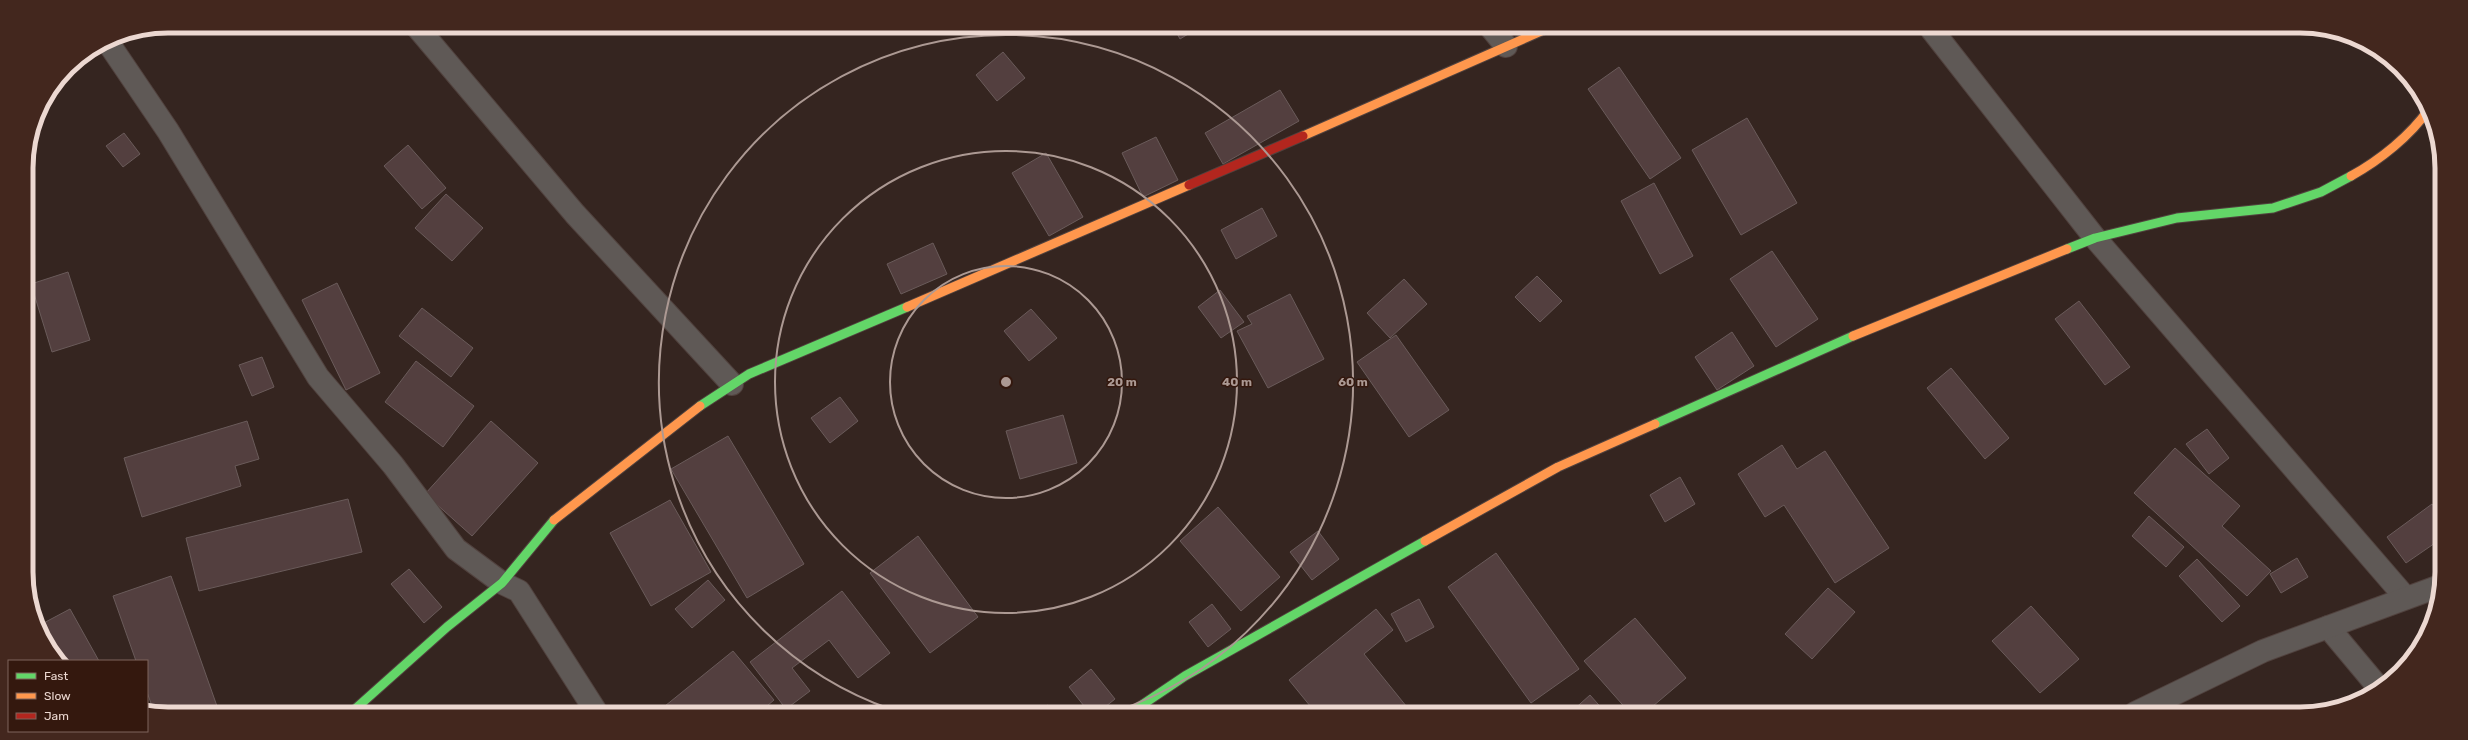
<svg xmlns="http://www.w3.org/2000/svg" width="2468" height="740" font-family="Rubik,sans-serif">
	<rect width="100%" height="100%" fill="#352520"/>
	<!-- building -->
	<g fill="#533f3f" stroke="#6a5b5a">
		<polygon points="1174,28 1198,28 1180,39"/>
		<polygon points="1003,52 1025,78 997,101 976,75"/>
		<polygon points="1619,67 1681,158 1650,179 1588,89"/>
		<polygon points="1280,90 1299,121 1223,164 1205,133"/>
		<polygon points="1747,118 1797,203 1741,235 1692,150"/>
		<polygon points="124,133 140,154 123,167 106,146"/>
		<polygon points="1156,137 1178,180 1143,197 1122,153"/>
		<polygon points="408,145 446,188 422,209 384,166"/>
		<polygon points="1046,153 1083,217 1049,236 1012,173"/>
		<polygon points="1654,183 1693,256 1660,274 1621,201"/>
		<polygon points="446,194 483,228 452,261 415,228"/>
		<polygon points="1262,208 1277,236 1236,259 1221,230"/>
		<polygon points="933,243 947,274 901,294 887,264"/>
		<polygon points="1772,251 1818,319 1776,347 1730,279"/>
		<polygon points="68,272 90,340 52,352 31,284"/>
		<polygon points="1537,276 1562,301 1540,322 1515,297"/>
		<polygon points="1404,279 1427,304 1390,338 1367,313"/>
		<polygon points="337,283 380,373 346,390 302,300"/>
		<polygon points="1220,290 1244,322 1221,338 1198,307"/>
		<polygon points="1290,294 1324,359 1268,388 1237,331 1252,324 1247,316"/>
		<polygon points="2079,301 2130,367 2105,385 2055,319"/>
		<polygon points="422,308 473,348 451,377 399,336"/>
		<polygon points="1031,309 1057,338 1029,361 1004,331"/>
		<polygon points="1732,332 1754,366 1717,390 1695,357"/>
		<polygon points="1396,335 1449,410 1409,437 1357,362"/>
		<polygon points="262,357 274,387 252,396 239,365"/>
		<polygon points="416,361 474,406 443,447 385,402"/>
		<polygon points="1951,368 2009,438 1985,459 1927,388"/>
		<polygon points="840,397 858,421 830,443 811,418"/>
		<polygon points="1063,415 1077,463 1020,479 1006,431"/>
		<polygon points="247,421 259,459 235,466 241,486 142,517 124,458"/>
		<polygon points="491,421 538,463 472,536 425,494"/>
		<polygon points="2207,429 2229,458 2209,474 2186,444"/>
		<polygon points="728,436 804,564 747,598 671,469"/>
		<polygon points="1782,445 1797,469 1825,451 1889,548 1835,583 1784,505 1765,517 1738,474"/>
		<polygon points="2175,448 2240,506 2222,526 2271,571 2247,596 2134,493"/>
		<polygon points="1680,477 1695,504 1665,522 1650,495"/>
		<polygon points="348,499 362,552 199,591 186,538"/>
		<polygon points="670,500 711,572 651,606 610,533"/>
		<polygon points="2432,504 2438,512 2438,541 2406,563 2387,537"/>
		<polygon points="1218,507 1280,577 1241,611 1180,541"/>
		<polygon points="2149,516 2184,547 2166,567 2132,536"/>
		<polygon points="1318,531 1339,559 1312,580 1290,552"/>
		<polygon points="918,536 978,617 930,653 870,573"/>
		<polygon points="1496,553 1579,669 1531,703 1448,587"/>
		<polygon points="2297,558 2308,577 2281,593 2270,574"/>
		<polygon points="2197,559 2240,606 2222,622 2179,576"/>
		<polygon points="409,569 442,607 424,623 391,584"/>
		<polygon points="171,576 218,709 153,709 147,692 147,661 136,661 113,596"/>
		<polygon points="708,580 725,600 692,628 675,609"/>
		<polygon points="1828,588 1855,612 1812,659 1785,634"/>
		<polygon points="842,591 890,653 858,678 829,640 792,668 810,691 786,709 750,662"/>
		<polygon points="1419,599 1434,627 1406,642 1391,614"/>
		<polygon points="1212,604 1231,629 1208,647 1189,622"/>
		<polygon points="2031,606 2079,659 2040,693 1992,641"/>
		<polygon points="70,609 99,661 59,661 41,635 38,626"/>
		<polygon points="1376,609 1393,630 1364,654 1411,712 1315,712 1289,680"/>
		<polygon points="1635,618 1686,678 1646,712 1629,712 1584,661"/>
		<polygon points="733,651 774,700 761,711 660,710"/>
		<polygon points="1091,669 1115,699 1100,711 1088,711 1069,687"/>
		<polygon points="1590,695 1605,712 1571,712"/>
		<polygon points="1048,705 1051,711 1038,711"/>
	</g>
	<g fill="none" stroke-linecap="round" stroke-linejoin="round">
		<!-- street casing -->
		<g stroke="#51423e" stroke-width="24">
			<g id="street">
				<polyline points="417,27 575,214 732,384"/>
				<polyline points="1492,29 1506,46"/>
				<polyline points="1932,30 2095,238 2406,598"/>
				<polyline points="107,41 168,131 318,377 393,465 456,549 502,583 519,591 595,710"/>
				<polyline points="2328,627 2379,688"/>
				<polyline points="2135,713 2263,651 2437,587"/>
			</g>
		</g>
		<!-- fast casing -->
		<g stroke="#51423e" stroke-width="11">
			<g id="fast">
				<polyline points="2067,249 2095,238 2177,218 2273,208 2321,192 2351,176"/>
				<polyline points="700,406 749,374 907,307"/>
				<polyline points="1655,424 1853,336"/>
				<polyline points="354,710 447,627 502,583 554,520"/>
				<polyline points="1133,711 1185,676 1425,541"/>
			</g>
		</g>
		<!-- slow casing -->
		<g stroke="#51423e" stroke-width="11">
			<g id="slow">
				<polyline points="1303,136 1546,29"/>
				<path d="M2351,176C2380,160 2410,136 2429,109"/>
				<polyline points="907,307 1189,185"/>
				<polyline points="1853,336 2067,249"/>
				<polyline points="554,520 700,406"/>
				<polyline points="1425,541 1558,467 1655,424"/>
			</g>
		</g>
		<!-- jam casing -->
		<g stroke="#51423e" stroke-width="11">
			<polyline id="jam" points="1189,185 1303,136"/>
		</g>
		<!-- street -->
		<use href="#street" stroke="#5f5956" stroke-width="22"/>
		<!-- fast -->
		<use href="#fast" stroke="#63d668" stroke-width="9"/>
		<!-- slow -->
		<use href="#slow" stroke="#ff974d" stroke-width="9"/>
		<!-- jam -->
		<use href="#jam" stroke="#b3261e" stroke-width="9"/>
	</g>
	<!-- distance rings -->
	<g fill="none" stroke="#ac9993" stroke-width="2">
		<circle cx="1006" cy="382" r="116"/>
		<circle cx="1006" cy="382" r="231"/>
		<path d="M893 710A347 347 0 1 1 1116 711"/>
	</g>
	<!-- crop -->
	<path d="M0 0H2468V740H0ZM168 33H2300A135 135 0 0 1 2435 168V572A135 135 0 0 1 2300 707H168A135 135 0 0 1 33 572V168A135 135 0 0 1 168 33Z" fill="#43271e" fill-rule="evenodd"/>
	<path fill="none" stroke="#ecd8d1" stroke-width="5" d="M168 33H2300A135 135 0 0 1 2435 168V572A135 135 0 0 1 2300 707H168A135 135 0 0 1 33 572V168A135 135 0 0 1 168 33Z"/>
	<circle cx="1006" cy="382" r="6" fill="#ac9993" stroke="#34180e" stroke-width="2"/>
	<g font-size="12" text-anchor="middle" font-weight="bold" fill="#ac9993" stroke="#34180e" stroke-width="3" stroke-linejoin="round" paint-order="stroke">
		<text x="1122" y="386">20 m</text>
		<text x="1237" y="386">40 m</text>
		<text x="1353" y="386">60 m</text>
	</g>
	<!-- legend -->
	<rect x="8" y="660" width="140" height="72" fill="#34180e" stroke="#7e655c"/>
	<rect x="16" y="673" width="20" height="6" fill="#63d668" stroke="#7e655c"/>
	<text x="44" y="680" font-size="12" fill="#ecd8d1">Fast</text>
	<rect x="16" y="693" width="20" height="6" fill="#ff974d" stroke="#7e655c"/>
	<text x="44" y="700" font-size="12" fill="#ecd8d1">Slow</text>
	<rect x="16" y="713" width="20" height="6" fill="#b3261e" stroke="#7e655c"/>
	<text x="44" y="720" font-size="12" fill="#ecd8d1">Jam</text>
</svg>
